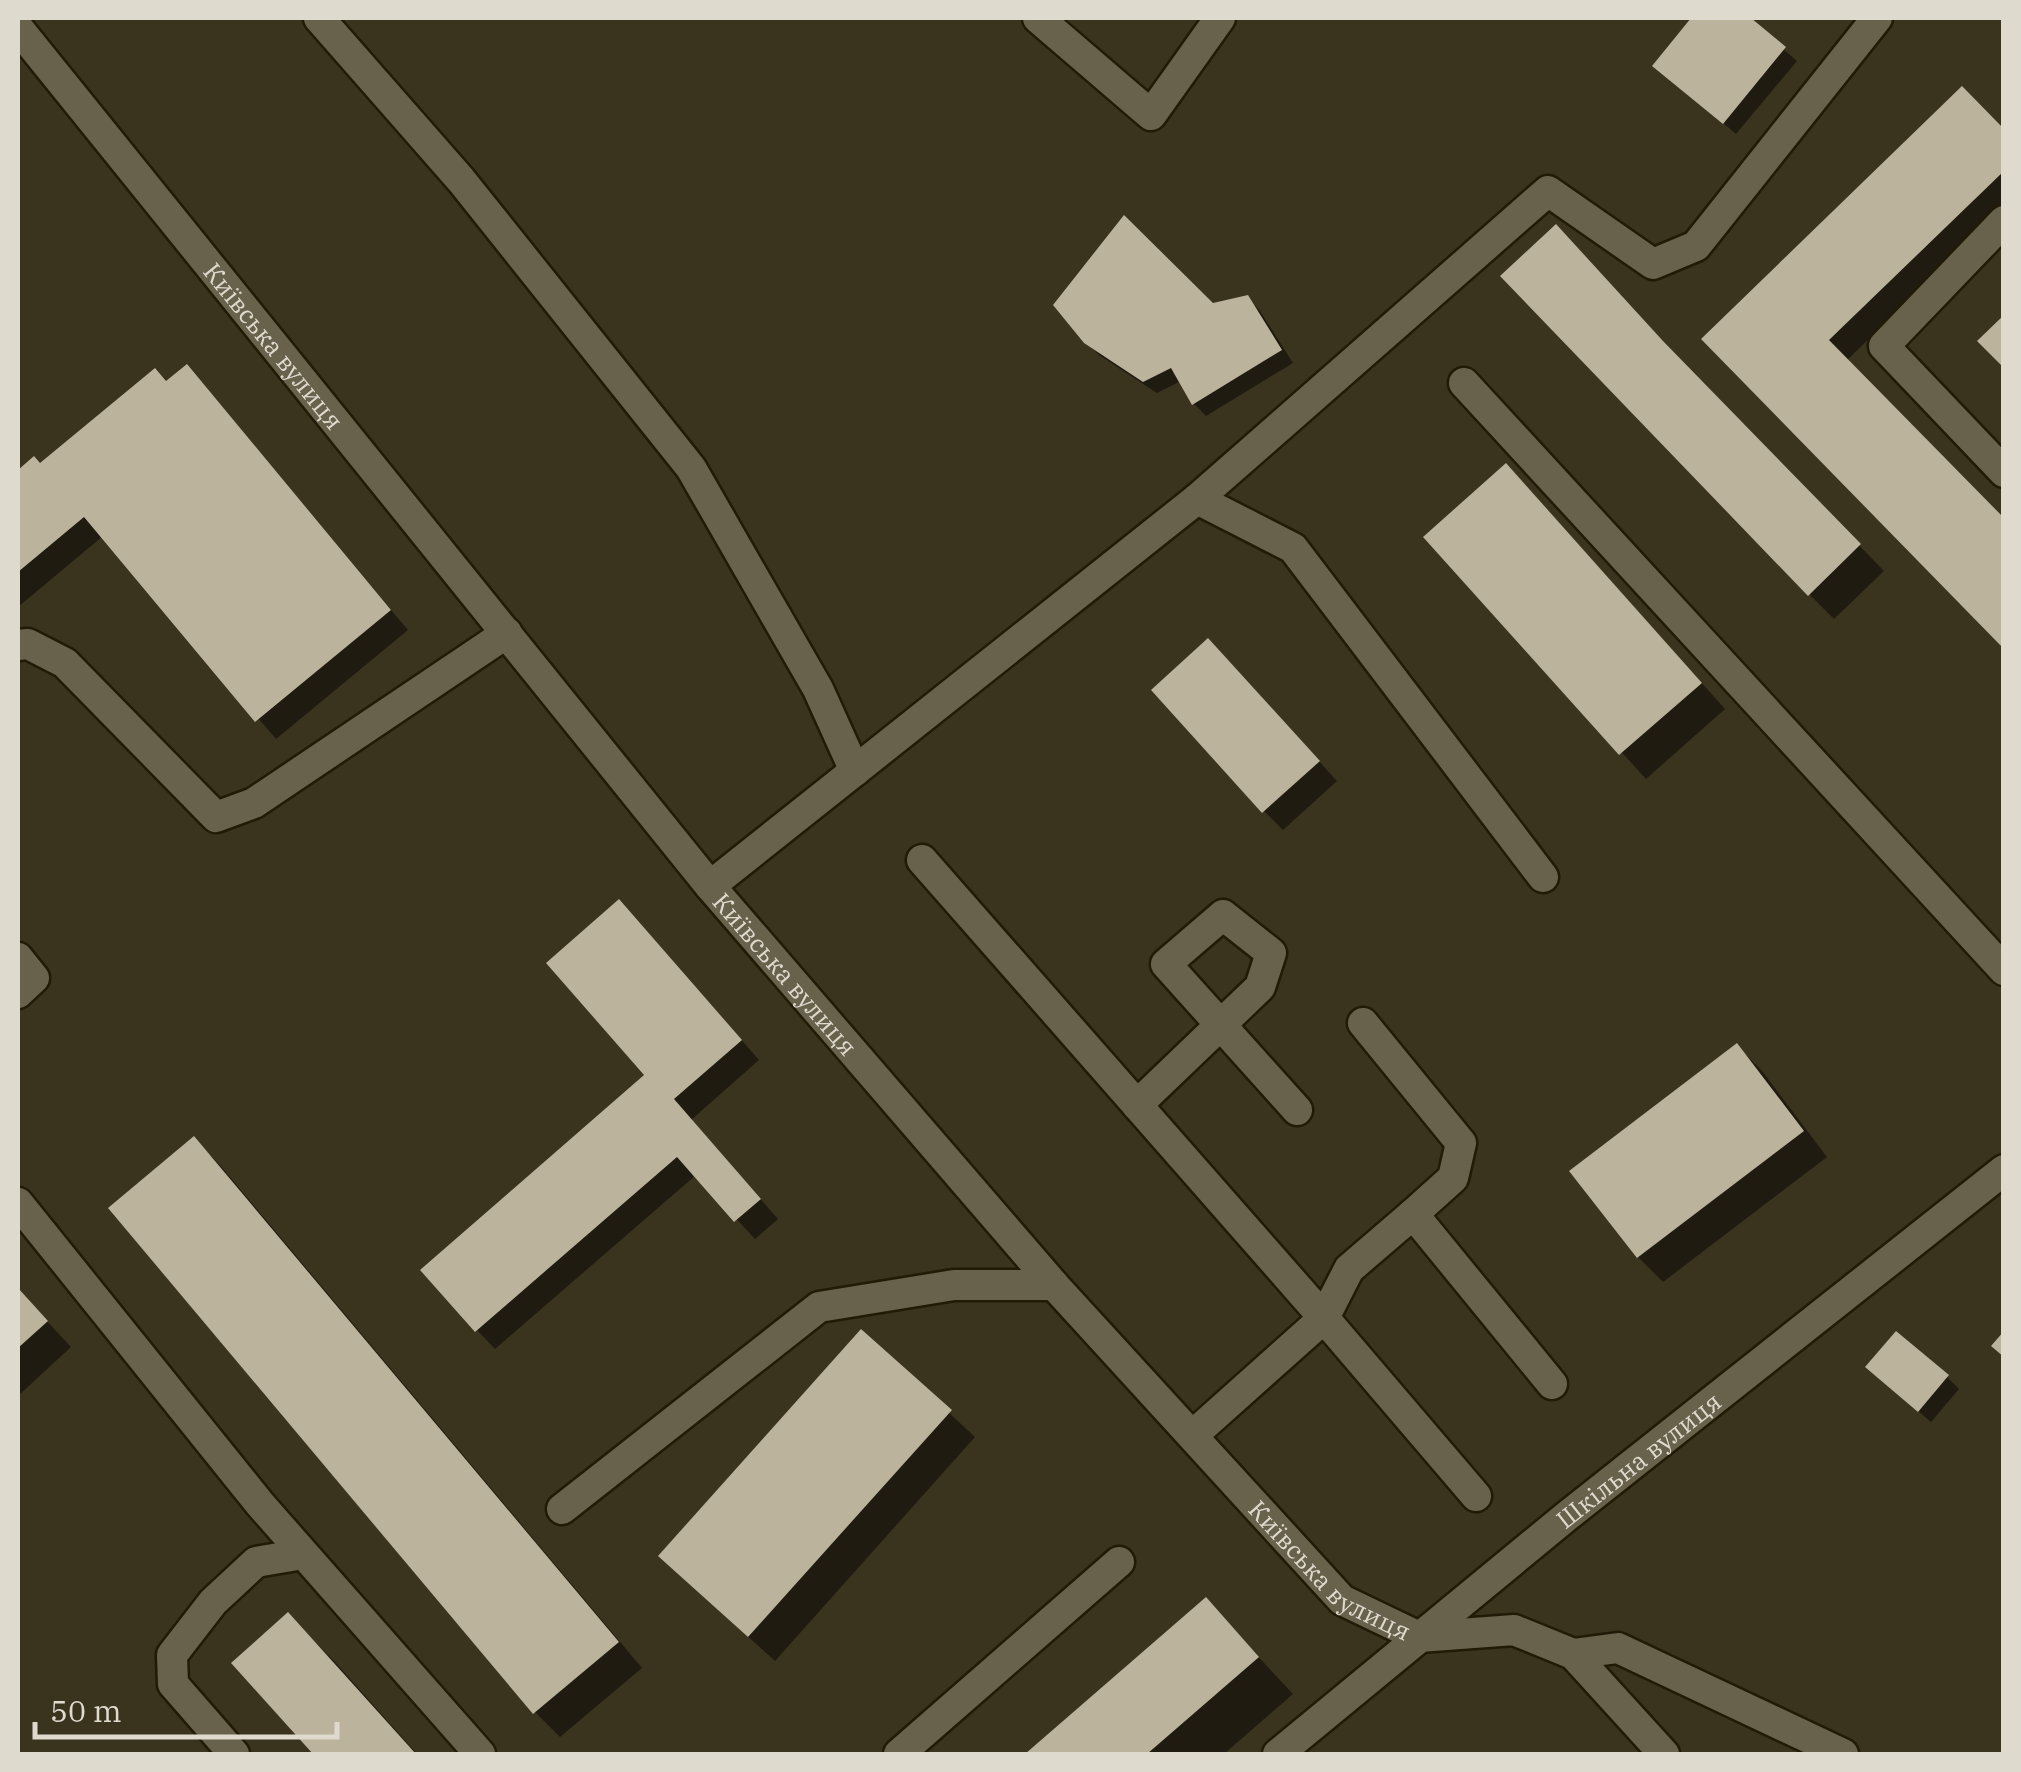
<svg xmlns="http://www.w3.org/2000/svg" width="2021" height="1772" font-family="'IBM Plex Serif',serif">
	<rect width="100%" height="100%" fill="#3a331e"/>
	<!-- shadow -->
	<g fill="#0007">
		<polygon points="1694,18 1747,18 1797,61 1736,134 1655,65"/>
		<polygon points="2004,132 2004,208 1846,361 1705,339"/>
		<polygon points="1248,298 1260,311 1293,363 1206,416 1194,404 1181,381 1157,393 1099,355 1085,341"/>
		<polygon points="187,368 408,630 276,739 103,536 18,607 18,473 34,460 40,466 167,384"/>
		<polygon points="1688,369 1884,571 1834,619 1809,594"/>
		<polygon points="1530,491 1725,709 1646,779 1426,537"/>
		<polygon points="1227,660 1337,781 1283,830 1264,811"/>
		<polygon points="638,921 759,1060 691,1120 778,1219 755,1239 696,1175 495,1349 477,1330 648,1075"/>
		<polygon points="1737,1046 1762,1071 1827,1157 1663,1282 1638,1257"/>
		<polygon points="194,1139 219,1164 642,1668 560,1737 535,1712"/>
		<polygon points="18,1290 71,1347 18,1396"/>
		<polygon points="862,1332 975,1437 775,1661 686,1581"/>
		<polygon points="1947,1377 1959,1389 1931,1422 1881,1379"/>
		<polygon points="1206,1601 1293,1694 1224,1754 1029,1754"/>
		<polygon points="288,1615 335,1662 417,1754 316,1754 234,1663"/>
	</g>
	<!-- building -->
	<g fill="#bbb39b">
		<polygon points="1691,18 1751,18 1786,47 1723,124 1652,66"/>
		<polygon points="1962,86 2004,129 2004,171 1829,340 2004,518 2004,649 1701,339"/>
		<polygon points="1124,215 1213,303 1248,295 1282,350 1192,405 1171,368 1143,382 1084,343 1053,305"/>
		<polygon points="1556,224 1663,341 1861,544 1808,596 1500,276"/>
		<polygon points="2004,315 2004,368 1977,341"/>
		<polygon points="187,364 391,610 255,722 84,517 18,572 18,470 34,456 40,463 155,368 166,381"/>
		<polygon points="1506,463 1702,683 1619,755 1423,537"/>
		<polygon points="1208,638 1320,761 1262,813 1151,690"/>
		<polygon points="619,899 742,1040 674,1099 761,1199 734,1222 677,1157 475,1332 420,1270 644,1075 546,963"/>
		<polygon points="1737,1043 1804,1131 1637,1258 1569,1171"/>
		<polygon points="194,1136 619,1642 533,1714 108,1208"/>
		<polygon points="18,1288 48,1321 18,1348"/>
		<polygon points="861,1329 952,1410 748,1637 658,1556"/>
		<polygon points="1896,1331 1949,1375 1918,1412 1865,1367"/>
		<polygon points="2004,1331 2004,1357 1991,1346"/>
		<polygon points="1206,1597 1259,1657 1147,1754 1025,1754"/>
		<polygon points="288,1612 416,1754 313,1754 231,1663"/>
	</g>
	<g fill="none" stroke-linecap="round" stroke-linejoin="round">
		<!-- minor casing -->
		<g stroke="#211a06" stroke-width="35">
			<g id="minor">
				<polyline points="319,18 461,180 691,468 818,689 855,771"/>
				<polyline points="1038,18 1151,115 1220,18"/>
				<path id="s1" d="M18,28L710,886L1054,1285L1342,1600L1419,1637L1514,1630L1573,1654L1664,1754"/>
				<polyline points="2004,221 1884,346 2004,472"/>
				<polyline points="1464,383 2004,970"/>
				<polyline points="1197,499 1293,548 1543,877"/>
				<polyline points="18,645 28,644 65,663 216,817 254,803 507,633"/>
				<polyline points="922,860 1324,1318 1476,1496"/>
				<polyline points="710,886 1197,499 1548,191 1653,264 1696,246 1877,18"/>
				<polyline points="18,958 34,978 18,993"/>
				<polyline points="1363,1023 1461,1143 1453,1178 1413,1214"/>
				<polyline points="1137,1105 1260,987 1271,953 1223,915 1166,964 1297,1110"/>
				<polyline points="18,1203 260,1504 480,1754"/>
				<polyline points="1193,1435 1324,1318 1349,1269 1413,1214 1552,1384"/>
				<polyline points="562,1509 819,1307 954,1285 1054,1285"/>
				<polyline points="1573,1654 1618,1648 1843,1754"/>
				<polyline points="234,1754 173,1684 172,1655 213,1602 256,1562 303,1554"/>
				<polyline points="899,1754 1119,1562"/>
				<path id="s2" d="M1278,1754L1567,1516L2004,1170"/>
			</g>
		</g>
		<!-- minor -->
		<use href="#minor" stroke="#68614b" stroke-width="30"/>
	</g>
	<g text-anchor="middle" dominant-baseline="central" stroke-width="10" stroke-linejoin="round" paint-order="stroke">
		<!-- street labels -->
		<g font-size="25" fill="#dfdace" stroke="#3a331e">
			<text stroke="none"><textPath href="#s1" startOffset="408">Київська вулиця</textPath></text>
			<text stroke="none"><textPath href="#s1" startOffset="1218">Київська вулиця</textPath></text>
			<text stroke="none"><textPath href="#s2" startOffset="465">Шкільна вулиця</textPath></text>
			<text stroke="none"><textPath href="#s1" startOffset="2028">Київська вулиця</textPath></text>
		</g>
	</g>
	<!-- border -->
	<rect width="2021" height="1772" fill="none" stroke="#dfdace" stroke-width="40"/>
	<!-- scale -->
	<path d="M35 1722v15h302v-15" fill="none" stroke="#dfdace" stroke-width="5"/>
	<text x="50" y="1722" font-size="30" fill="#dfdace" stroke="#3a331e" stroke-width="8" paint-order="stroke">50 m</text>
</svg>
